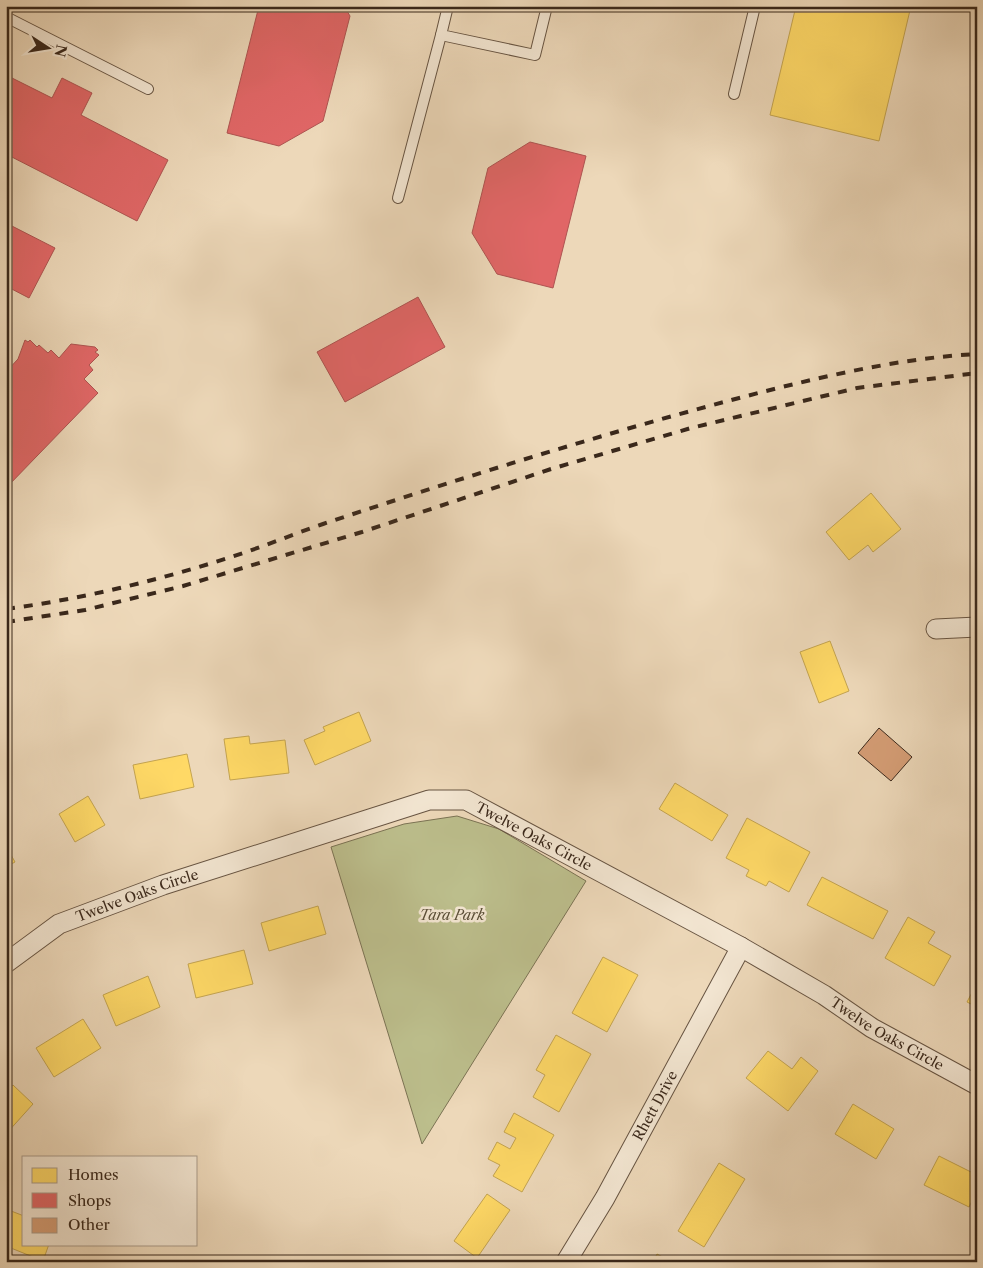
<svg xmlns="http://www.w3.org/2000/svg" width="983" height="1268" font-family="'Libre Caslon Text',serif">
	<rect width="100%" height="100%" fill="#edd8b9"/>
	<filter id="stains"><feTurbulence type="fractalNoise" baseFrequency=".004" numOctaves="4"/><feColorMatrix values="0 0 0 0 .2 0 0 0 0 .09 0 0 0 0 .02 0 0 0 .5 -.17"/></filter>
	<radialGradient id="worn" r=".72"><stop offset=".6" stop-color="#630" stop-opacity="0"/><stop offset="1" stop-color="#630" stop-opacity=".3"/></radialGradient>
	<!-- green -->
	<polygon fill="#bcbe8c" stroke="#7b7354" points="457,816 499,829 586,881 422,1144 331,847 404,824"/>
	<!-- homes -->
	<g fill="#ffd966" stroke="#c4a450">
		<polygon points="796,6 911,6 879,141 770,115"/>
		<polygon points="871,493 901,529 873,552 868,545 849,560 826,532"/>
		<polygon points="830,641 849,691 819,703 800,652"/>
		<polygon points="359,712 371,741 315,765 304,740 325,731 323,727"/>
		<polygon points="249,736 250,744 285,740 289,773 230,780 224,739"/>
		<polygon points="187,754 194,787 140,799 133,765"/>
		<polygon points="675,783 728,815 712,841 659,809"/>
		<polygon points="88,796 105,825 75,842 59,814"/>
		<polygon points="747,818 810,852 789,892 769,881 766,886 746,876 749,870 726,858"/>
		<polygon points="6,846 15,862 6,867"/>
		<polygon points="822,877 888,911 873,939 807,905"/>
		<polygon points="318,906 326,934 269,951 261,923"/>
		<polygon points="908,917 935,932 928,943 951,956 934,986 885,958"/>
		<polygon points="244,950 253,984 196,998 188,964"/>
		<polygon points="603,957 638,975 607,1032 572,1013"/>
		<polygon points="148,976 160,1007 116,1026 103,995"/>
		<polygon points="977,983 977,1007 967,1002"/>
		<polygon points="83,1019 101,1048 54,1077 36,1048"/>
		<polygon points="556,1035 591,1054 559,1112 533,1097 545,1075 536,1070"/>
		<polygon points="768,1051 792,1069 801,1057 818,1071 788,1111 746,1078"/>
		<polygon points="13,1085 33,1104 6,1134 6,1092"/>
		<polygon points="853,1104 894,1129 876,1159 835,1134"/>
		<polygon points="514,1113 554,1135 522,1192 493,1176 500,1165 488,1159 497,1142 510,1149 516,1138 504,1132"/>
		<polygon points="939,1156 977,1175 977,1191 969,1207 924,1185"/>
		<polygon points="719,1163 745,1179 704,1247 678,1231"/>
		<polygon points="487,1194 510,1210 477,1258 454,1241"/>
		<polygon points="6,1209 24,1216 24,1244 49,1244 43,1261 6,1246"/>
		<polygon points="657,1254 672,1262 653,1262"/>
	</g>
	<!-- shops -->
	<g fill="#e06666" stroke="#ae5350">
		<polygon points="259,6 344,6 350,16 323,121 279,146 227,133"/>
		<polygon points="6,75 52,98 62,78 92,93 81,115 168,160 137,221 6,154"/>
		<polygon points="530,142 586,156 553,288 497,274 472,233 488,168"/>
		<polygon points="6,223 55,248 29,298 6,286"/>
		<polygon points="418,297 445,347 345,402 317,352"/>
		<polygon points="25,340 28,342 30,340 37,347 39,345 48,353 51,350 59,358 71,344 95,347 98,350 95,352 99,355 89,365 93,370 84,379 98,393 7,487 6,372 18,359"/>
	</g>
	<!-- building -->
	<polygon fill="#d59d75" stroke="#3a281b" points="879,728 912,757 891,781 858,753"/>
	<g fill="none" stroke-linecap="round" stroke-linejoin="round">
		<!-- lane casing -->
		<g stroke="#675442" stroke-width="12">
			<g id="lane">
				<polyline points="448,6 441,35 535,55 547,6"/>
				<polyline points="6,17 148,89"/>
				<polyline points="734,94 755,6"/>
				<polyline points="398,198 441,35"/>
			</g>
		</g>
		<!-- street casing -->
		<g stroke="#675442" stroke-width="21">
			<g id="street">
				<polyline points="936,629 977,627"/>
				<path id="s1" d="M6,963L59,924L163,885L429,800H466L741,947L824,995L872,1028L977,1085"/>
				<path id="s2" d="M566,1262L605,1198L741,947"/>
			</g>
		</g>
		<!-- lane -->
		<use href="#lane" stroke="#f3e6d2" stroke-width="10"/>
		<!-- street -->
		<use href="#street" stroke="#f3e6d2" stroke-width="19"/>
		<!-- rail -->
		<g stroke="#3a281b" stroke-width="4" stroke-dasharray="9 9" stroke-linecap="butt">
			<path d="M6,609C81,599 156,581 228,558C260,548 291,535 323,524C455,480 589,438 724,402C803,381 895,358 977,354"/>
			<polyline points="6,622 85,610 183,586 362,532 551,469 691,428 857,388 977,373"/>
		</g>
	</g>
	<g text-anchor="middle" dominant-baseline="central" stroke-width="5" stroke-linejoin="round" paint-order="stroke">
		<!-- street labels -->
		<g font-size="14" fill="#3a281b" stroke="#f3e6d2">
			<text stroke="none"><textPath href="#s1" startOffset="570">Twelve Oaks Circle</textPath></text>
			<text stroke="none"><textPath href="#s1" startOffset="149">Twelve Oaks Circle</textPath></text>
			<text stroke="none"><textPath href="#s1" startOffset="975">Twelve Oaks Circle</textPath></text>
			<text stroke="none"><textPath href="#s2" startOffset="180">Rhett Drive</textPath></text>
		</g>
		<!-- park labels -->
		<g font-size="14" font-style="italic" fill="#5a4e37" stroke="#f3e6d2">
			<text x="452" y="915">Tara Park</text>
		</g>
	</g>
	<!-- margin -->
	<rect width="983" height="1268" fill="none" stroke="#edd8b9" stroke-width="25"/>
	<rect x="8" y="8" width="968" height="1253" fill="none" stroke="#3a281b" stroke-width="2.5"/>
	<rect x="12" y="12" width="958" height="1243" fill="none" stroke="#3a281b"/>
	<!-- legend -->
	<rect x="22" y="1156" width="175" height="90" fill="#f3e6d2" stroke="#a99a89"/>
	<rect x="32" y="1168" width="25" height="15" fill="#ffd966" stroke="#a99a89"/>
	<text x="68" y="1180" font-size="15" fill="#3a281b">Homes</text>
	<rect x="32" y="1193" width="25" height="15" fill="#e06666" stroke="#a99a89"/>
	<text x="68" y="1206" font-size="15" fill="#3a281b">Shops</text>
	<rect x="32" y="1218" width="25" height="15" fill="#d59d75" stroke="#a99a89"/>
	<text x="68" y="1230" font-size="15" fill="#3a281b">Other</text>
	<!-- north arrow -->
	<g transform="translate(48 48) rotate(102)" stroke="#f3e6d2" stroke-width="4" paint-order="stroke">
	<path d="M0-4L9 19L0 12L-9 19Z" fill="#3a281b"/>
	<text y="-8" font-size="14" font-weight="bold" text-anchor="middle" fill="#3a281b">N</text>
	</g>
	<rect width="100%" height="100%" filter="url(#stains)"/>
	<rect width="100%" height="100%" fill="url(#worn)"/>
</svg>
